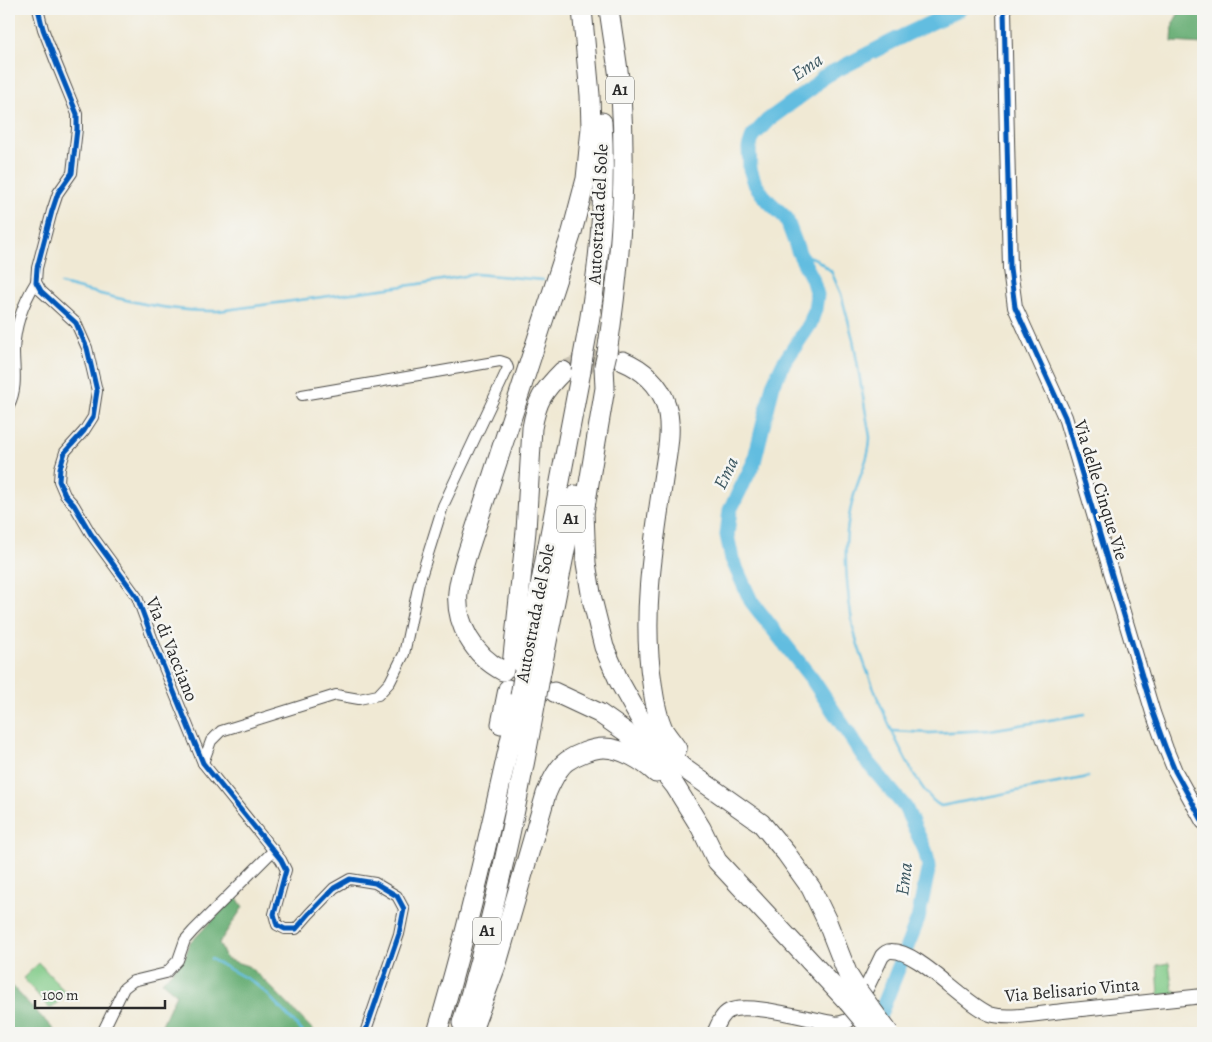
<svg xmlns="http://www.w3.org/2000/svg" width="1212" height="1042" font-family="Alegreya,serif">
	<rect width="100%" height="100%" fill="#f6f6f2"/>
	<filter id="ink" filterUnits="userSpaceOnUse"><feTurbulence type="fractalNoise" baseFrequency=".02" numOctaves="2"/><feDisplacementMap in="SourceGraphic" scale="10" xChannelSelector="R" yChannelSelector="G"/><feConvolveMatrix kernelMatrix="1 2 1 2 8 2 1 2 1" color-interpolation-filters="sRGB"/></filter>
	<filter id="wash" filterUnits="userSpaceOnUse"><feTurbulence type="fractalNoise" baseFrequency=".0096" numOctaves="4" result="noise"/><feDisplacementMap in="SourceGraphic" scale="20" xChannelSelector="R" yChannelSelector="G"/><feGaussianBlur stdDeviation="1.12" result="paint"/><feColorMatrix in="noise" values="0 0 0 0 0 0 0 0 0 0 0 0 0 0 0 0 0 1.4 0 .05"/><feComposite in="paint" operator="in"/></filter>
	<g filter="url(#wash)">
		<rect width="100%" height="100%" fill="#f0e9d4"/>
		<!-- green -->
		<g fill="#80ca87" stroke="#567a59">
			<polygon points="39,963 67,994 50,1009 23,978"/>
			<polygon points="1169,963 1173,991 1177,991 1177,994 1159,995 1157,965"/>
		</g>
		<!-- forest -->
		<g fill="#68ae74" stroke="#4a6c50">
			<polygon points="1181,9 1203,9 1203,44 1172,42 1173,23"/>
			<polygon points="236,896 243,907 219,943 226,959 248,966 267,983 315,1032 319,1033 158,1033 176,994 162,982 185,957 190,943"/>
			<polygon points="9,983 57,1033 9,1033"/>
		</g>
		<g fill="none" stroke-linecap="round" stroke-linejoin="round">
			<!-- stream -->
			<g stroke="#62bde0" stroke-width="2.5">
				<path d="M799,253L816,259L831,271L841,294L853,339L870,437C870,458 858,478 853,499C849,513 847,528 846,544C845,568 849,603 853,627C860,660 912,793 941,806L1088,777"/>
				<path d="M61,284C112,297 164,312 218,311L419,284L476,274L543,280"/>
				<polyline points="893,731 930,733 990,730 1085,714"/>
				<polyline points="211,959 253,982 266,993 304,1033"/>
			</g>
			<!-- river -->
			<polyline stroke="#62bde0" stroke-width="15" points="875,1027 918,919 929,866 925,850 905,807 868,763 812,679 751,601 732,559 727,535 730,510 754,462 773,385 783,364 810,324 815,309 817,295 812,278 799,253 786,218 766,199 755,184 750,169 749,148 753,136 768,120 812,88 823,77 905,35 960,9"/>
		</g>
	</g>
	<g filter="url(#ink)">
		<g fill="none" stroke-linecap="round" stroke-linejoin="round">
			<!-- highway-tunnel -->
			<path stroke="#c9c3b2" stroke-width="19" stroke-dasharray="19 9" stroke-linecap="butt" d="M563,371C581,362 601,357 621,360"/>
			<!-- street casing -->
			<g stroke="#494844" stroke-width="12">
				<g id="street">
					<polyline points="38,9 43,29 57,65 77,114 77,129 72,173 58,193 52,211 37,268 36,282 41,291 76,323 87,348 97,391 93,417 84,431 65,452 60,468 59,481 65,495 74,505 91,534 137,597 154,643 203,763 281,860 286,870 274,914 277,925 285,929 296,929 309,914 334,888 350,879 375,883 397,896 404,909 399,934 365,1033"/>
					<path d="M9,405C18,388 14,369 14,351C15,326 23,303 36,282"/>
					<polyline points="203,763 211,741 221,731 336,695 359,699 378,695 390,682 404,654 419,583 443,506 508,368 506,363 500,361 302,395"/>
					<polyline points="102,1033 124,988 133,981 166,973 178,960 185,940 193,931 274,850"/>
				</g>
			</g>
			<!-- secondary casing -->
			<g stroke="#494844" stroke-width="16">
				<g id="secondary">
					<polyline points="1004,9 1010,269 1015,307 1065,417 1153,713 1166,749 1175,771 1203,822"/>
					<path d="M866,989L882,956C885,953 887,951 891,951C918,950 963,1003 990,1014C1007,1020 1044,1013 1063,1011C1109,1006 1156,1001 1203,996"/>
					<path d="M714,1033C718,1025 721,1015 729,1011C748,1001 814,1021 838,1024L848,1021L852,1016"/>
				</g>
			</g>
			<!-- highway casing -->
			<g stroke="#494844" stroke-width="21">
				<g id="highway">
					<path d="M607,353C620,268 627,181 621,95C618,66 613,38 609,9"/>
					<path d="M583,356C598,279 607,200 602,122"/>
					<path d="M623,361C642,369 660,384 666,405C674,431 665,461 662,487C652,553 642,618 652,683C654,699 657,717 664,731C668,737 673,743 677,749"/>
					<polyline points="604,366 605,388 584,513 586,563 592,599 604,647 619,681 647,731 682,767 761,823 786,853 811,888 826,919 848,975 858,991"/>
					<path d="M512,666L526,531L532,428C537,400 543,391 563,371"/>
					<path d="M503,671C474,656 455,624 458,592C460,573 467,554 473,536L572,232L586,179L591,128L590,95L582,9"/>
					<polyline points="524,671 581,371"/>
					<polyline points="541,672 576,495"/>
					<polyline points="554,692 599,713 626,732 652,757 675,786 701,828 717,861 848,1002"/>
					<polyline points="501,724 508,689"/>
					<path d="M462,1023C494,917 517,808 536,700"/>
					<path d="M437,1033C470,922 495,810 520,696"/>
					<path d="M471,1033L497,963L546,794C551,783 557,768 567,761C576,755 592,748 604,748C622,748 643,761 656,773"/>
				</g>
			</g>
			<!-- street -->
			<use href="#street" stroke="#fff" stroke-width="10"/>
			<!-- secondary -->
			<use href="#secondary" stroke="#fff" stroke-width="14"/>
			<!-- highway -->
			<use href="#highway" stroke="#fff" stroke-width="19"/>
			<!-- highway-bridge casing -->
			<g stroke="#494844" stroke-width="21" stroke-linecap="butt">
				<g id="highway-bridge">
					<polyline points="604,366 607,353"/>
					<polyline points="581,371 583,356"/>
					<polyline points="520,696 524,671"/>
					<polyline points="536,700 541,672"/>
					<polyline points="858,991 889,1033"/>
					<polyline points="848,1002 874,1033"/>
				</g>
			</g>
			<!-- highway-bridge -->
			<use href="#highway-bridge" stroke="#fff" stroke-width="19"/>
			<!-- cycleway casing -->
			<g stroke="#f6f6f2" stroke-width="8">
				<g id="cycleway">
					<polyline points="38,9 43,29 57,65 77,114 77,129 72,173 58,193 52,211 37,268 36,282 41,291 76,323 87,348 97,391 93,417 84,431 65,452 60,468 59,481 65,495 74,505 91,534 137,597 154,643 203,763 281,860 286,870 274,914 277,925 285,929 296,929 309,914 334,888 350,879 375,883 397,896 404,909 399,934 365,1033"/>
					<polyline points="1004,9 1010,269 1015,307 1065,417 1153,713 1166,749 1175,771 1203,822"/>
				</g>
			</g>
			<!-- cycleway -->
			<use href="#cycleway" stroke="#0057b8" stroke-width="5"/>
		</g>
	</g>
	<g text-anchor="middle" dominant-baseline="central" stroke-width="5" stroke-linejoin="round" paint-order="stroke">
		<!-- shield labels -->
		<g fill="#f6f6f2" stroke="#686867" stroke-width="1">
			<rect x="606" y="76.5" width="28" height="27" rx="4"/>
			<rect x="557" y="505.5" width="28" height="27" rx="4"/>
			<rect x="473" y="917.5" width="28" height="27" rx="4"/>
		</g>
		<g font-size="16" font-weight="bold" fill="#2b2b2b">
			<text x="620" y="90">A1</text>
			<text x="571" y="519">A1</text>
			<text x="487" y="931">A1</text>
		</g>
		<!-- street labels -->
		<g font-size="18" fill="#2b2b2b" stroke="#f6f6f2">
			<text transform="translate(598 214) rotate(-87)">Autostrada del Sole</text>
			<text transform="translate(1101 490) rotate(73)">Via delle Cinque Vie</text>
			<text transform="translate(535 613) rotate(-79)">Autostrada del Sole</text>
			<text transform="translate(172 649) rotate(68)">Via di Vacciano</text>
			<text transform="translate(1072 990) rotate(-5)">Via Belisario Vinta</text>
		</g>
		<!-- water labels -->
		<g font-size="19" font-style="italic" fill="#3c5761" stroke="#f6f6f2">
			<text transform="translate(807 67) rotate(-34)">Ema</text>
			<text transform="translate(726 473) rotate(-64)">Ema</text>
			<text transform="translate(904 879) rotate(-83)">Ema</text>
		</g>
	</g>
	<!-- margin -->
	<rect width="1212" height="1042" fill="none" stroke="#f6f6f2" stroke-width="30"/>
	<!-- scale -->
	<path d="M35 1000v8h130v-8" fill="none" stroke="#2b2b2b" stroke-width="2.5"/>
	<text x="42" y="1000" font-size="15" fill="#2b2b2b" stroke="#f6f6f2" stroke-width="4" paint-order="stroke">100 m</text>
</svg>
